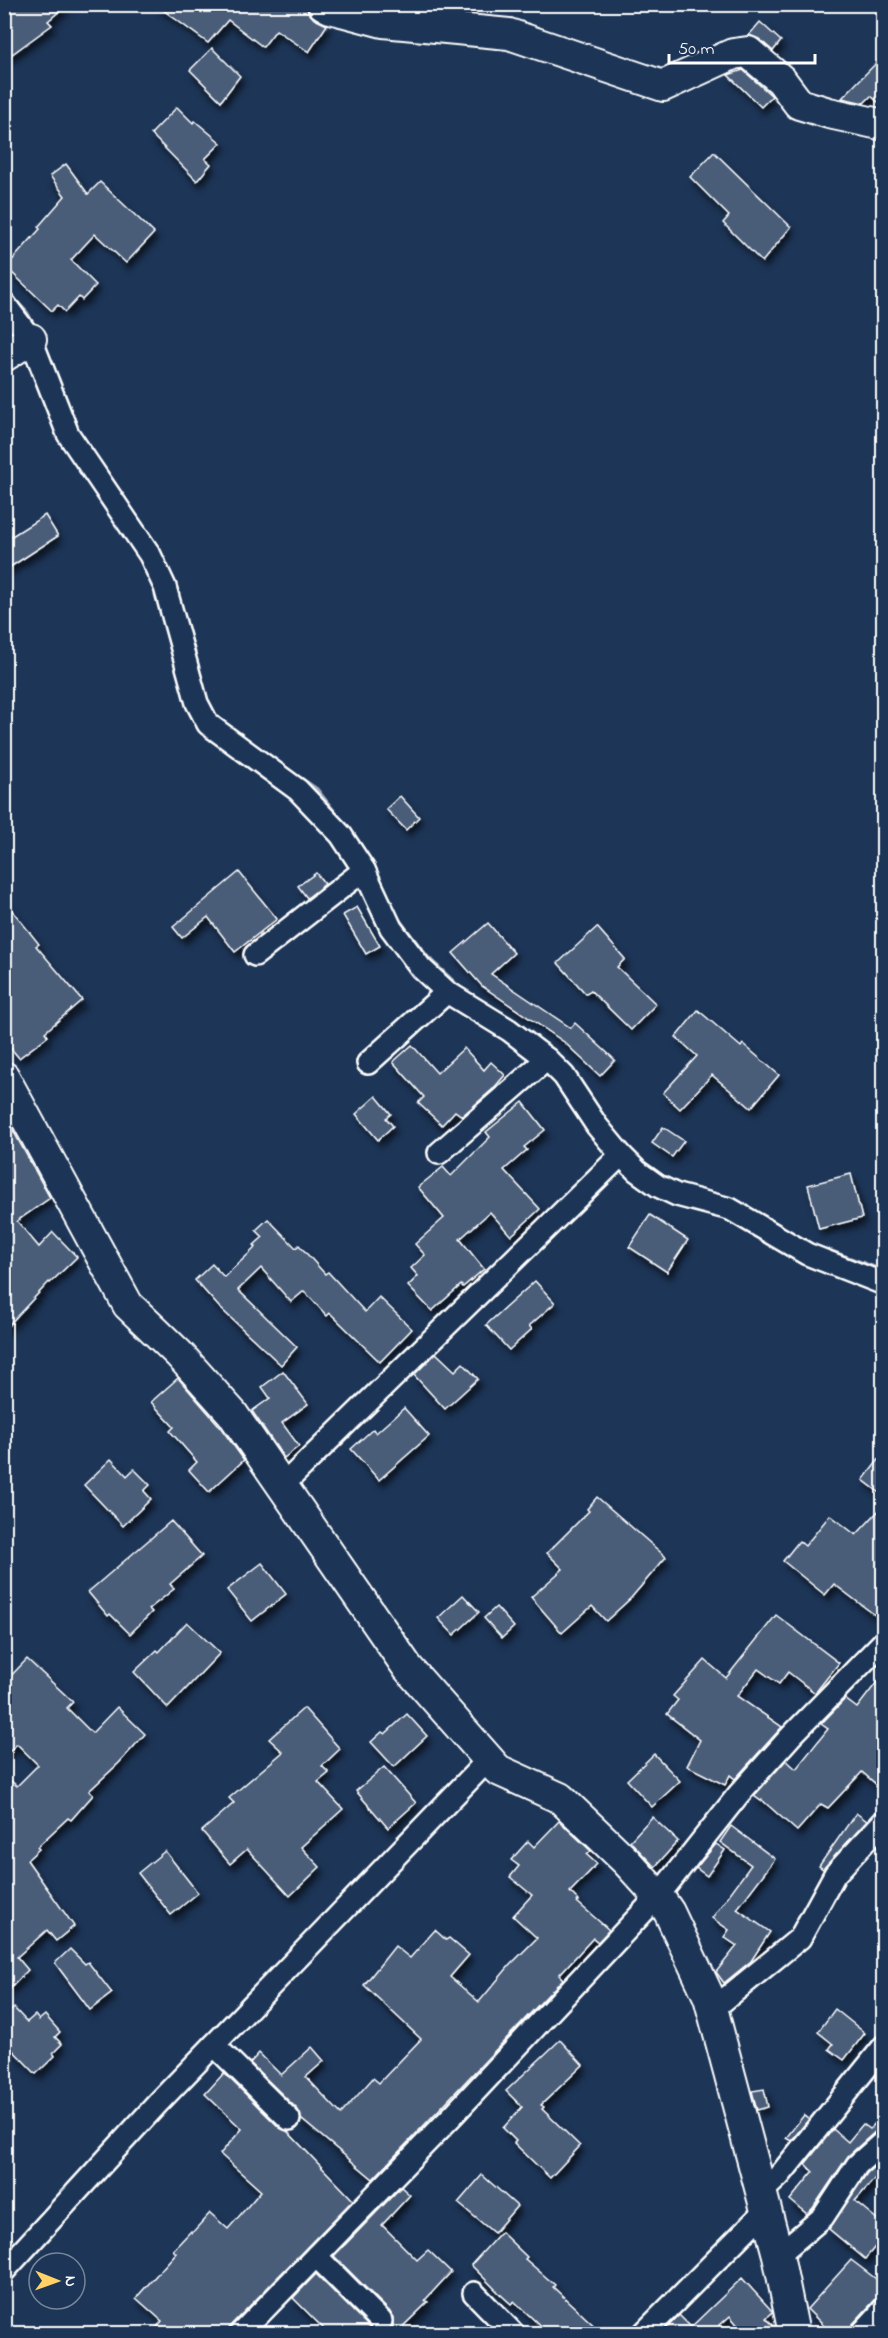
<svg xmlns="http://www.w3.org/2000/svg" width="888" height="2338" font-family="'Indie Flower',sans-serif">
	<defs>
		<filter id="shadow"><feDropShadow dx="3.5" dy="6" stdDeviation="3" flood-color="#0009"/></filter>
	</defs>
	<rect width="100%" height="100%" fill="#1d3557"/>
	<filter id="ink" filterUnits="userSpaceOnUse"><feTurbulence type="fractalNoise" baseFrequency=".0167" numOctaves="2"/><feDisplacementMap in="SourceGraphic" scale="12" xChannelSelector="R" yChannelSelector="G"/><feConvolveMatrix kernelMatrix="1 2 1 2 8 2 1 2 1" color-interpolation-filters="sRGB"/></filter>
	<g filter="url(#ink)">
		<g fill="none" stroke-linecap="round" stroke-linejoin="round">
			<!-- stream -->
			<g stroke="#a0aab8" stroke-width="6">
				<polyline points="4,290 26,313 32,324"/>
				<polyline points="300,779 316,790 339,819"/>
				<polyline points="395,916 427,958 462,991"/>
				<polyline points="828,1251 884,1272"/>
			</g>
		</g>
		<!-- building -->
		<g fill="#4a5d79" stroke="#fff" stroke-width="1.5" filter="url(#shadow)">
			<polygon points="4,4 68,4 48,21 52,25 4,60"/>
			<polygon points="155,4 306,4 308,12 314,19 327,25 309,52 276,30 263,47 228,20 208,43"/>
			<polygon points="760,22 781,41 773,51 759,39 749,35"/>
			<polygon points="212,48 240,76 221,101 190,70"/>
			<polygon points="884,55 884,107 871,96 864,103 842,98"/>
			<polygon points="743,70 772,96 761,107 728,75"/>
			<polygon points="177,107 193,123 195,121 221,143 205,159 211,164 197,181 151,134"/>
			<polygon points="714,152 791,227 762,262 723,223 729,216 690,177"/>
			<polygon points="66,164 88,194 100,182 154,233 126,263 95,234 71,260 96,285 82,300 79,297 65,312 58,305 52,311 6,267 40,229 38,227 65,196 50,176"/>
			<polygon points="45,515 58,536 4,571 4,541"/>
			<polygon points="400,796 419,817 406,830 386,809"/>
			<polygon points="239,872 277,919 235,952 208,917 182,938 173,927"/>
			<polygon points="316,873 325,884 307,898 298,886"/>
			<polygon points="4,900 39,944 36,946 82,1000 45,1032 48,1036 19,1058 4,1040"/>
			<polygon points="357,907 380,946 366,954 343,915"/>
			<polygon points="488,923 514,953 491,974 571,1028 575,1023 615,1060 600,1076 564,1042 482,986 453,953"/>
			<polygon points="597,927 625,959 617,967 656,1004 631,1030 591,991 586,994 558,963"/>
			<polygon points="698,1010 741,1047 743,1044 779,1075 751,1108 712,1075 680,1109 663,1093 697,1056 676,1037"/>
			<polygon points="412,1045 437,1073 464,1048 484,1070 491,1062 505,1075 493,1089 462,1116 455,1111 442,1125 418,1103 424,1097 393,1062"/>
			<polygon points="376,1096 391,1114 386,1118 393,1126 378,1140 356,1114"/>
			<polygon points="523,1102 545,1130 524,1147 527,1150 504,1170 540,1209 511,1236 490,1212 460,1239 484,1269 463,1287 461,1285 432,1311 408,1286 418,1276 411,1268 425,1255 415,1244 444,1218 418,1187 443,1167 451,1176 490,1137 486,1132"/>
			<polygon points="4,1114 50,1198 17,1221 39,1247 53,1232 77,1257 50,1283 49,1282 4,1330"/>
			<polygon points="663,1127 684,1141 672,1157 652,1143"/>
			<polygon points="851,1174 862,1218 819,1229 808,1185"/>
			<polygon points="650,1215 688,1240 667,1272 629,1247"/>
			<polygon points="268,1219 296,1248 299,1245 325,1274 328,1272 365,1312 379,1297 412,1329 380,1362 330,1313 327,1316 304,1291 291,1302 261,1268 238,1290 297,1347 281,1365 219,1307 195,1280 212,1264 224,1277 256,1247 254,1245 263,1237 256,1230"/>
			<polygon points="535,1281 555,1303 529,1326 532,1329 509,1350 486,1325"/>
			<polygon points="436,1353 455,1371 463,1363 478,1379 445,1409 414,1375"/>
			<polygon points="283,1371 308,1404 282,1423 299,1446 284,1458 252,1411 270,1398 262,1387"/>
			<polygon points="178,1378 218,1424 244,1460 209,1492 189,1470 197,1462 170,1431 174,1427 151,1402"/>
			<polygon points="404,1408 429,1436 379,1480 351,1449 373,1429 376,1433"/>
			<polygon points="884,1453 884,1496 863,1480"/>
			<polygon points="111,1459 127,1476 134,1469 150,1485 144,1491 151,1499 123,1526 84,1485"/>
			<polygon points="597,1497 666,1557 631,1598 606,1621 592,1606 562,1633 531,1597 563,1569 547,1553 589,1511 587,1509"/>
			<polygon points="884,1505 884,1622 834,1584 825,1595 783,1561 799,1541 805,1546 830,1515 856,1535"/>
			<polygon points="171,1521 202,1556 170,1584 174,1589 149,1609 152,1612 130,1634 110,1614 108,1616 88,1592"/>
			<polygon points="262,1563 286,1594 252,1621 227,1590"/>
			<polygon points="463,1595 479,1612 454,1635 438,1618"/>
			<polygon points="496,1607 514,1627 502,1638 484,1618"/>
			<polygon points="776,1615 839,1663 815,1693 788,1672 779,1684 758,1669 737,1696 782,1727 735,1779 730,1775 725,1785 687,1766 700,1740 667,1714 678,1700 673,1696 705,1660 726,1678"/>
			<polygon points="187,1622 220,1653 168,1708 134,1672 157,1650 159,1652"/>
			<polygon points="27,1659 73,1702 67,1708 92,1733 117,1707 145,1734 119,1763 89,1791 93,1795 71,1820 68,1818 37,1847 39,1849 27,1860 74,1926 56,1941 47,1930 17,1957 28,1970 4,1995 4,1775 17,1786 38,1765 17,1744 4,1757 4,1683"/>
			<polygon points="884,1673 884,1791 862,1772 828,1808 821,1804 797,1831 762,1800 761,1801 754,1796 786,1760 796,1769 828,1729 821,1724 845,1699 857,1708"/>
			<polygon points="304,1708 340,1749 322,1766 329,1773 318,1782 343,1809 301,1847 320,1867 290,1896 247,1849 230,1864 202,1831 234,1803 229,1798 283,1752 269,1739"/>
			<polygon points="407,1714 427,1736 394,1767 371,1742 382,1732 385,1734"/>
			<polygon points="654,1754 680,1781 652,1807 627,1780"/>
			<polygon points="384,1767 416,1803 388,1828 356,1791"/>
			<polygon points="856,1813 867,1821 823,1869 819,1866"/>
			<polygon points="652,1817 678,1841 655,1867 630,1841"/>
			<polygon points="559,1821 591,1851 587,1855 597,1864 570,1892 579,1901 577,1902 609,1930 598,1942 593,1938 559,1975 563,1979 373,2179 301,2119 298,2110 250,2063 259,2053 281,2075 312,2047 324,2061 306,2077 341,2114 373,2078 379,2083 421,2039 364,1985 395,1946 410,1958 435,1930 446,1940 449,1938 469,1955 450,1977 479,2002 510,1965 537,1938 513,1916 532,1895 510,1877 519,1866 511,1860 528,1841 534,1847"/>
			<polygon points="731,1826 775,1859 737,1909 770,1932 751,1961 724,1983 716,1972 737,1946 724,1937 729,1930 712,1918 751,1865 720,1842"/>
			<polygon points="716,1844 725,1850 707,1876 696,1868"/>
			<polygon points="165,1851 198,1893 171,1915 138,1873"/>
			<polygon points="70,1949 85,1964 88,1962 112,1993 90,2010 55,1963"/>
			<polygon points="14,2008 27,2022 35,2015 39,2020 45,2015 60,2032 55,2037 62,2044 53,2053 55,2056 36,2074 4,2041 4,2016"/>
			<polygon points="835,2009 865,2033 844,2060 829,2049 833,2044 818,2032"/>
			<polygon points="560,2040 583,2065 541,2105 544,2107 542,2109 580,2146 550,2178 514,2143 516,2141 503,2128 522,2107 506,2091"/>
			<polygon points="224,2073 280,2128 287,2131 353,2200 231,2325 226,2334 151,2334 162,2321 136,2298 176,2253 173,2250 191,2231 192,2233 210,2213 228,2229 261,2191 220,2154 242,2129 205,2094"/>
			<polygon points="764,2089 768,2107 757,2110 752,2091"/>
			<polygon points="884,2113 884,2129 876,2131 848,2156 813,2208 807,2214 790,2200 813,2172 805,2164 833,2129 848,2142 863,2124 870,2129"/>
			<polygon points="804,2115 809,2119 791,2141 786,2138"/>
			<polygon points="884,2158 884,2168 855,2201 884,2225 884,2236 865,2259 829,2229 867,2173"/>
			<polygon points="482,2175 517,2206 494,2233 458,2203"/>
			<polygon points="401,2187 410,2195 382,2225 417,2260 428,2250 451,2272 425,2300 428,2302 395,2334 329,2334 293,2298 316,2274 372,2330 378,2333 385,2333 393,2325 393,2318 390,2312 334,2256"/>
			<polygon points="501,2232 527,2257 525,2259 555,2285 553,2287 603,2334 549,2334 514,2301 511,2304 500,2294 471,2265"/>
			<polygon points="851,2260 884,2285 884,2297 875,2300 852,2325 849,2334 832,2334 807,2309"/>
			<polygon points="742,2278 772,2311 772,2313 766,2318 774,2326 765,2334 745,2334 730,2316 710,2334 661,2334 679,2315 691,2327"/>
		</g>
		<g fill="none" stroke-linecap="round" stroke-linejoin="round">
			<!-- street casing -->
			<g stroke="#fff" stroke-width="26">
				<g id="street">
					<polyline points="4,303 31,339 68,434 150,555 165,587 197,703 208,724 298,790 341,835 364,870 391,928 421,968 447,992 509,1030 547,1059 564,1076 597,1126 621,1155 637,1171 658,1186 677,1195 730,1209 807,1254 884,1284"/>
					<polyline points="255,955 364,870"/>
					<polyline points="368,1063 447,992"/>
					<polyline points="439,1153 547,1059"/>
					<polyline points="281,1487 621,1155"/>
					<polyline points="713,2009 800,1938 835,1874 884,1821"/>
					<polyline points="214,2045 289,2119"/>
					<polyline points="762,2192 780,2175 884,2046"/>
					<polyline points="778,2255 823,2217 857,2165 884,2141"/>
					<polyline points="316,2256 381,2321"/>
					<polyline points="4,2271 158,2103 488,1760"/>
					<polyline points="474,2293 514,2334"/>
					<polyline points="240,2334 454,2114 658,1896 738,1795 791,1736 884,1641"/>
					<polyline points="643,2334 766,2210"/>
					<polyline points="861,2334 884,2309"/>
				</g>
			</g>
			<!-- secondary casing -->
			<g stroke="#fff" stroke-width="34">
				<g id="secondary">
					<polyline points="323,4 330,8 383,22 509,34 663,86 733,54 748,52 781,80 799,104 829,113 884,125"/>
					<polyline points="4,356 31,339"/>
					<polyline points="4,1077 128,1305 179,1354 232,1413 408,1668 498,1770 560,1798 626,1861 658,1896 669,1912 709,1997 778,2255 794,2334"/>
				</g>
			</g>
			<!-- street -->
			<use href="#street" stroke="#1d3557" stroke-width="21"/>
			<!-- secondary -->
			<use href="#secondary" stroke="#1d3557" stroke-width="30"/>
		</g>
	</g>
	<!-- margin -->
	<rect width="888" height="2338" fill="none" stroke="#1d3557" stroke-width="24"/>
	<rect x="12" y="12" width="864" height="2314" fill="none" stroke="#fff" stroke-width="2" filter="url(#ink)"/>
	<!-- north arrow -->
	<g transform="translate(57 2281) rotate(91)"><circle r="28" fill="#1d3557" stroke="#77869a" stroke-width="1.5"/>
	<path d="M0-4.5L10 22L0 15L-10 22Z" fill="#ffd166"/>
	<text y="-9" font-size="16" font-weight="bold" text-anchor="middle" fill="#ffffff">N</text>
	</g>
	<!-- scale -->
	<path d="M669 54v9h146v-9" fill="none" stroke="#ffffff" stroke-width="3"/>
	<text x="678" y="54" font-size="18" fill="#ffffff" stroke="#1d3557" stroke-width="4.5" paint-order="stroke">50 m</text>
</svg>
